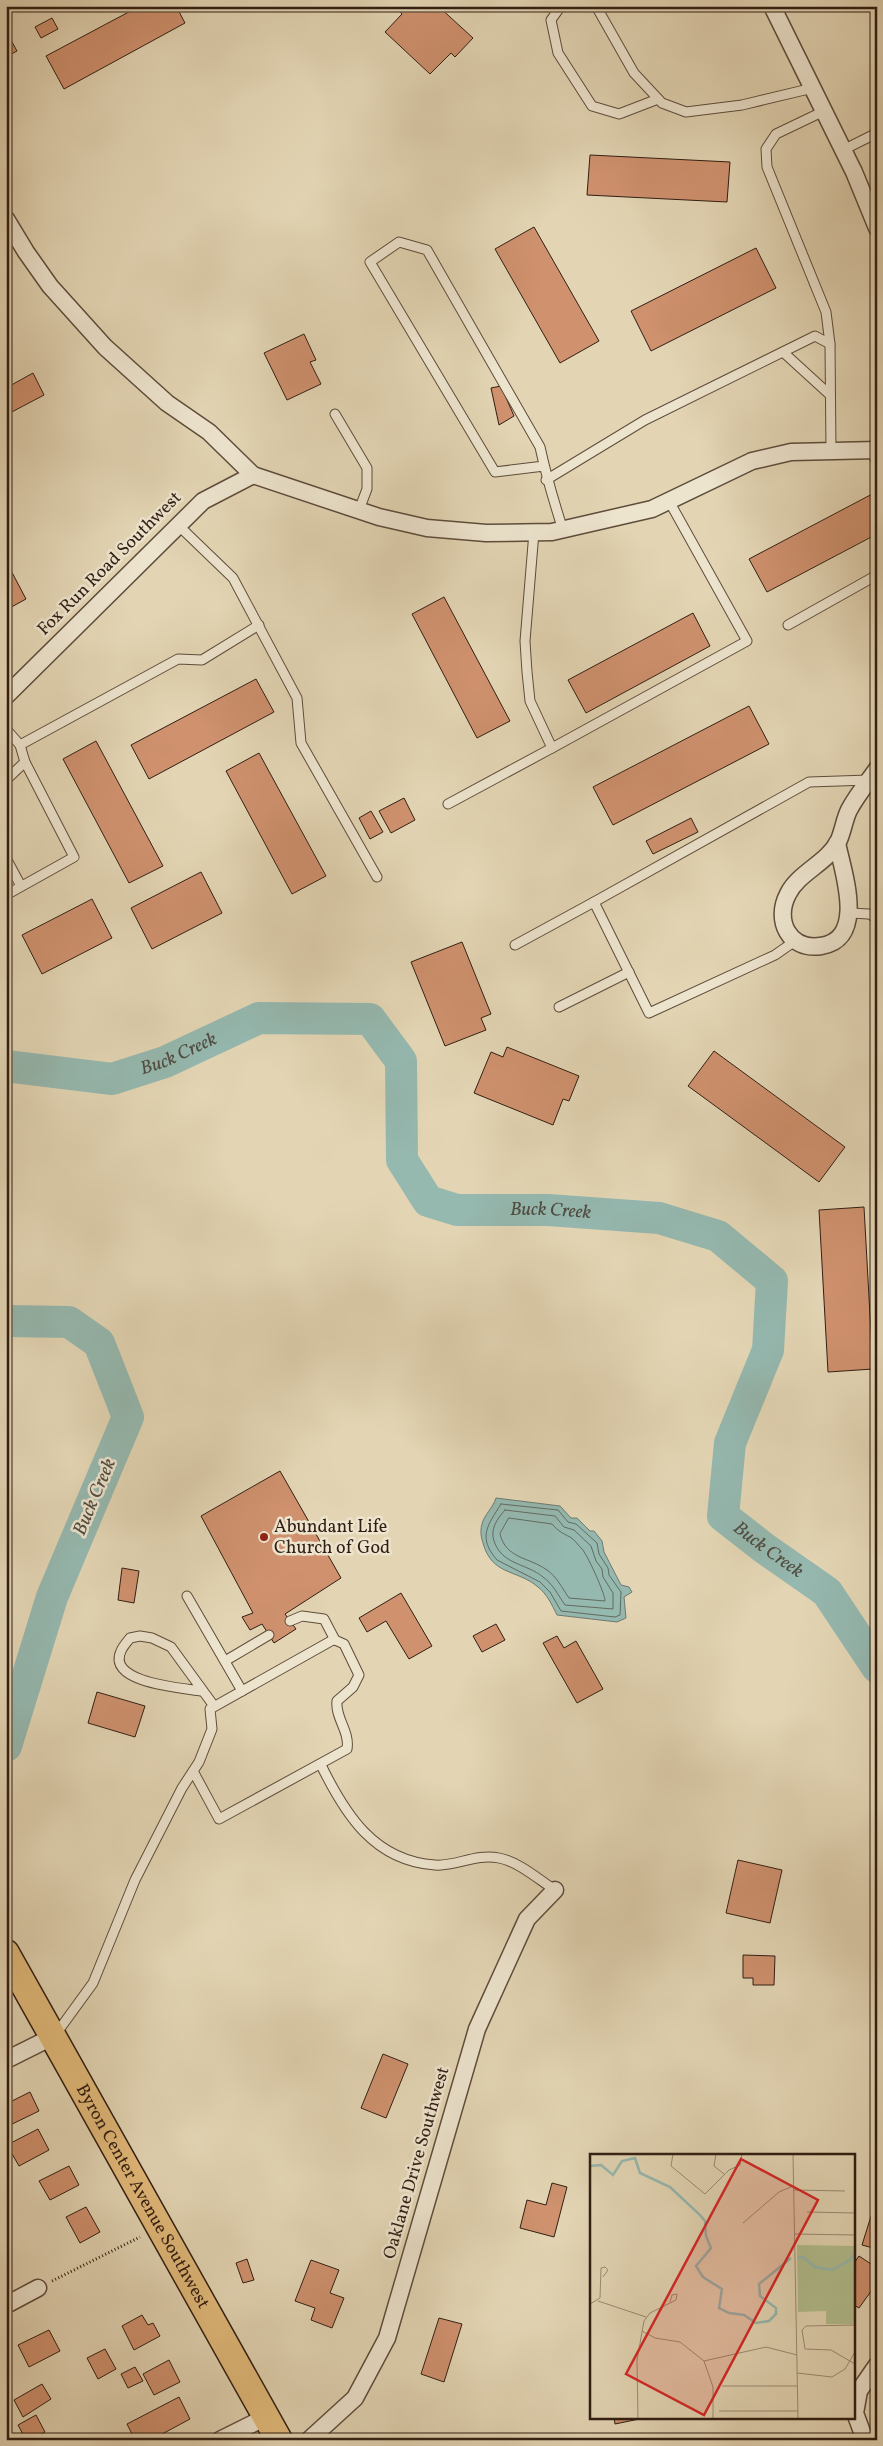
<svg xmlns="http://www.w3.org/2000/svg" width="883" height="2446" font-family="Vollkorn,serif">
	<rect width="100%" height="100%" fill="#e3d5b4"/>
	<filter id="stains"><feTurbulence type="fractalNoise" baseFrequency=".004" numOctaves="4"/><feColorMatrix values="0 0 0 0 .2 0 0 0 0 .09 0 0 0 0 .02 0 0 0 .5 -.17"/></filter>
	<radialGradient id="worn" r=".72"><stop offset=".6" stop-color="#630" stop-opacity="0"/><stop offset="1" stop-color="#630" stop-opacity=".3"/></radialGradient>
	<!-- water -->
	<path fill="#95b8af" stroke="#6d7a71" d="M496,1498L560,1506L571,1518H577L590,1531H594L602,1541L604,1552L621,1585L629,1587L632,1592L624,1597L626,1618L617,1622L557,1615C552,1605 547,1594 538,1587C517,1569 492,1576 483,1543C481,1537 480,1531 482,1524C484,1515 493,1508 496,1498Z"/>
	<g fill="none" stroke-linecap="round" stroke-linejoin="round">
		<!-- shore -->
		<g stroke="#636b61" stroke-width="1">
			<path d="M501,1504L558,1510L568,1522L576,1524L597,1543L599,1554L608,1568L609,1575L621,1592L620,1615L615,1617L561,1611L550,1592L540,1582L497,1560C477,1537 488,1525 501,1504Z"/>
			<path d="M505,1510L555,1516L564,1527L574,1530L591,1546L596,1561L602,1569L603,1577L613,1593V1609L565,1605C558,1595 553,1584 543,1577C526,1563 502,1565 494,1541C490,1529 497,1519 505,1510Z"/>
			<path d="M509,1518L552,1524C558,1531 562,1533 570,1537C574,1539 578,1545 581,1548C586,1551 606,1596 605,1601L569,1598C562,1588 557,1577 547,1570C529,1557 506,1559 500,1534Z"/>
		</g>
		<!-- river -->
		<g stroke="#95b8af" stroke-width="32">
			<path id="s1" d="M6,1066L112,1079L165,1062L259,1018L370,1019L401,1061L402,1160L428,1201L457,1210H548L659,1218L718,1236L772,1281L768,1350L730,1443L723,1516L764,1548L827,1592L877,1667"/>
			<polyline points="6,1321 69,1322 99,1343 128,1417 52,1597 6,1746"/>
		</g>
	</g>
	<!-- building -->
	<g fill="#cf916e" stroke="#311e13">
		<polygon points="140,6 176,6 185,23 64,89 46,56"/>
		<polygon points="394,6 417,6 419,9 421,6 438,6 473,38 455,57 451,53 430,74 385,32 402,14"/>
		<polygon points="52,18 58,29 41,38 35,27"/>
		<polygon points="6,31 17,51 6,57"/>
		<polygon points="590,155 730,162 727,202 587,195"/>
		<polygon points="534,227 599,341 560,363 495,249"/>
		<polygon points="756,248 776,288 651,351 631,311"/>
		<polygon points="304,334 316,360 310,362 321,384 287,400 264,353"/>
		<polygon points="33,373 44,395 8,414 10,418 6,420 6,388"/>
		<polygon points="501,386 514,416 499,425 491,388"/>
		<polygon points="876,492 877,534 767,592 749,559"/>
		<polygon points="6,561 26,599 6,610"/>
		<polygon points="444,597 510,721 477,738 412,614"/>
		<polygon points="693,613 710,646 586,713 568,680"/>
		<polygon points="256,679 274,712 149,779 131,745"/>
		<polygon points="749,706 769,744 613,825 593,787"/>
		<polygon points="96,741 163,866 129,883 63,759"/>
		<polygon points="259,753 326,876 292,894 226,771"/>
		<polygon points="404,798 415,820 391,833 379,811"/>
		<polygon points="371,811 383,832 370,839 359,818"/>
		<polygon points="691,818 698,832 653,854 646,841"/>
		<polygon points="201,872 222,913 152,949 131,908"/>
		<polygon points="92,899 112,938 42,974 22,935"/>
		<polygon points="462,942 491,1014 481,1018 486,1030 445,1046 411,962"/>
		<polygon points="507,1047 579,1076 569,1101 563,1099 553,1125 474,1093 491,1052 503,1057"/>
		<polygon points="714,1051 845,1147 819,1182 688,1086"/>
		<polygon points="864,1207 873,1369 828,1372 819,1210"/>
		<polygon points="280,1471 341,1578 285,1614 296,1629 274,1643 262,1624 250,1630 242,1617 253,1613 201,1516"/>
		<polygon points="122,1568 139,1571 134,1603 118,1600"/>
		<polygon points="401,1593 432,1646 409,1659 386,1621 367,1632 359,1618"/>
		<polygon points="496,1624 505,1640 482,1652 473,1636"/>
		<polygon points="557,1636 564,1648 576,1641 603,1689 577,1703 543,1643"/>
		<polygon points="97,1692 145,1706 135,1737 88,1723"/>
		<polygon points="738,1860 782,1870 770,1923 726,1913"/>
		<polygon points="743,1955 775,1956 774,1985 753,1985 753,1978 743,1978"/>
		<polygon points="383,2054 408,2064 386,2118 361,2108"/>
		<polygon points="30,2092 39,2111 6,2127 6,2104"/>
		<polygon points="38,2129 49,2150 19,2166 7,2145"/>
		<polygon points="69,2166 79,2185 50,2200 39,2181"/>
		<polygon points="552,2183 567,2187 554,2237 520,2228 527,2200 546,2205"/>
		<polygon points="877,2197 877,2249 862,2245"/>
		<polygon points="86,2207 100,2232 80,2243 66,2217"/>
		<polygon points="859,2256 877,2268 877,2283 859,2308 854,2305 854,2263"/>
		<polygon points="247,2259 254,2280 243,2283 236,2263"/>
		<polygon points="311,2260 339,2270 330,2293 344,2298 332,2328 311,2320 315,2308 295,2301"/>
		<polygon points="142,2315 148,2325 153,2323 160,2336 134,2350 122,2326"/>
		<polygon points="439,2318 462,2324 444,2382 421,2374"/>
		<polygon points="49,2330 60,2351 29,2367 18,2345"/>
		<polygon points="105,2349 116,2369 98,2379 87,2358"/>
		<polygon points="169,2360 180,2382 154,2395 143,2374"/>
		<polygon points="135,2367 143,2381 128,2388 121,2374"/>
		<polygon points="42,2384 51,2399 23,2417 14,2400"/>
		<polygon points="179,2397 190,2419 151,2440 135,2440 127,2424"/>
		<polygon points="36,2415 45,2432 31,2440 26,2440 18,2425"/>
		<polygon points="614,2417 649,2417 615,2424"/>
		<polygon points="88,2434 91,2440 77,2440"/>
	</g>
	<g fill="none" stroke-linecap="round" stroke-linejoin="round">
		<!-- service casing -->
		<g stroke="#5e4c3b" stroke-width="11">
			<g id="service">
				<polyline points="561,6 551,20 558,53 592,106 619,114 658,99"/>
				<polyline points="596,6 634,73 662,103 686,112 742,105 813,88"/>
				<polyline points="824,111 776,134 766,149 767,167 826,312 830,344"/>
				<polyline points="843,150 877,133"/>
				<polyline points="783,352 829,394"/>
				<polyline points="335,414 367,468 367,489 359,510"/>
				<polyline points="870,450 877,462"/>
				<path d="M544,466L495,472L370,262L399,242L427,250L540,447C546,475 554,502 563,530"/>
				<polyline points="546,480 645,420 815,336 830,344 831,451"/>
				<polyline points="178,525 233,578 297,698 301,743 377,877"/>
				<polyline points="788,625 877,575"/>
				<polyline points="6,729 20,745 178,659 202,660 259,625"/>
				<polyline points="552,748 747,641 669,501"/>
				<polyline points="6,780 25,762"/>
				<polyline points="448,804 552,748 530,701 527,672 525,641 534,532"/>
				<polyline points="6,858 21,886"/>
				<polyline points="6,895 74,857 25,762 20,745"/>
				<polyline points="850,913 869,914 877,918"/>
				<polyline points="795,941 775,955 649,1013 594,902 809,782 869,780 877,785"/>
				<polyline points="515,945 594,902"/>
				<polyline points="559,1007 629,972"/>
				<polyline points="187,1596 242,1691"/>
				<polyline points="290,1621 302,1616 324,1619 335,1640"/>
				<polyline points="225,1661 269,1635"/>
				<path d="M201,1691C183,1688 106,1683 121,1651C123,1646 127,1642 130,1638L140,1636L152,1638L171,1647L214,1706"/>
				<path d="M321,1765C345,1814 374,1861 435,1865C455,1867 476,1853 499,1858C519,1862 538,1879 555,1890"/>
				<path d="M56,2034L93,1983L135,1880L182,1788L199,1762L212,1729L210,1709L331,1641L335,1640L344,1644L359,1675L353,1687L337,1701C335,1718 350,1731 347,1749L219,1819L193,1771"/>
			</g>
		</g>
		<!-- minor casing -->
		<g stroke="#5e4c3b" stroke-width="19">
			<g id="minor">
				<polyline points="772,6 854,172 877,228"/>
				<polyline points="6,219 26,252 50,286 105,347 167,403 209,432 253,475 379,517 427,528 486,533 552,532 652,509 752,461 791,452 877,450"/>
				<polyline points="6,696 203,501 253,475"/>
				<path d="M837,843C843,872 867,939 821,946C789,951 774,920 788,894C798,873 827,863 838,842C843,832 844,820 849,810C857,795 868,782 877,769"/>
				<polyline points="6,2060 54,2036"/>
				<polyline points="6,2305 38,2288"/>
				<polyline points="220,2440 266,2417"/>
				<polyline points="309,2440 355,2398 387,2338 477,2029 527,1919 555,1890"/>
				<polyline points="865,2440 855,2413 859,2391 877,2365"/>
			</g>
		</g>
		<!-- primary casing -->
		<g stroke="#311e13" stroke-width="29">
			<g id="primary">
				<path id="s2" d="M6,1953L279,2440"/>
			</g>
		</g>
		<!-- path -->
		<polyline stroke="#311e13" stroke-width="3" stroke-dasharray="1 2.5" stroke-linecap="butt" points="52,2281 140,2237"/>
		<!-- service -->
		<use href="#service" stroke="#ede4ce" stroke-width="9"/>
		<!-- minor -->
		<use href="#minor" stroke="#ede4ce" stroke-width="16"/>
		<!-- primary -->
		<use href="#primary" stroke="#e2ba7a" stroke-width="26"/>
	</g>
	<!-- markers -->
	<circle fill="#8f2418" stroke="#ede4ce" stroke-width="2" cx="264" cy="1537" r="5"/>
	<g text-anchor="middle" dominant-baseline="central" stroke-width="5" stroke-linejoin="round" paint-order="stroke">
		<!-- street labels -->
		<g font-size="18" fill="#311e13" stroke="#ede4ce">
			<text transform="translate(110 564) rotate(-45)">Fox Run Road Southwest</text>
			<text transform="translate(417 2163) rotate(-74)">Oaklane Drive Southwest</text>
			<text stroke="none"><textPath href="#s2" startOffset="279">Byron Center Avenue Southwest</textPath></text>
		</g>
		<!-- poi labels -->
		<g font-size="18" fill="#311e13" stroke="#ede4ce" text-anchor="start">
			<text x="274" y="1527">Abundant Life<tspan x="274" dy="21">Church of God</tspan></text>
		</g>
		<!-- water labels -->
		<g font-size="19" font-style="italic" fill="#4f4c42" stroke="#ede4ce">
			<text stroke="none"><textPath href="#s1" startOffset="178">Buck Creek</textPath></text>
			<text stroke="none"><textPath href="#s1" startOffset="701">Buck Creek</textPath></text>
			<text transform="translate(95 1497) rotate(-67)">Buck Creek</text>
			<text stroke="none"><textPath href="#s1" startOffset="1241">Buck Creek</textPath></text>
		</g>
	</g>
	<!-- overview -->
	<g transform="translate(590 2154)">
		<rect width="265" height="265" fill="#e3d5b4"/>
		<path d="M207,91L265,92V170H236V157L208,158Z" fill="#b2be8e"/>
		<path fill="none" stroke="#95b8af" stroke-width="2.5" d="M0,12L11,11L23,21L32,7L45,4L50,19L80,33L109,60L115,67L116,82L121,94L106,112L113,123L132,135L129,154L139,159L154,161L166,169L179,167L186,160V154L170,142L169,130L201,104M208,104L213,103L225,113L242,116L260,106L265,99"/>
		<path fill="none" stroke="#9c8c74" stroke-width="1" d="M83,0L81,12L115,40L139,16L150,11L152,0M126,0L124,12L134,20M203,0L208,265M203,36L255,37M217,58L265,59M153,69L189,38L203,32M204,80L265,81M8,147L56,163M0,150L10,144L11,114L15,113L18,116L13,123M265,171L216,172L212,176L215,195L241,196L265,210M52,177L65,184L90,188L114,207L123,233V265M114,207L176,193L207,201M207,219L242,223L255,215L265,198M132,232H207M129,257H208M48,265L47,206L54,167L60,159L86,146L87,140L82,141L80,148"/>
		<path fill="#d62828" fill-opacity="0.15" stroke="#d62828" stroke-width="2.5" d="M151,5L228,46L114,261L36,220Z"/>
		<rect width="265" height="265" fill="none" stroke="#311e13" stroke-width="2.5"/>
	</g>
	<!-- margin -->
	<rect width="883" height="2446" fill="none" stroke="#e3d5b4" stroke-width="25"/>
	<rect x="8" y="8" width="868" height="2431" fill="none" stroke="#311e13" stroke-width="2.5"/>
	<rect x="12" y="12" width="858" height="2421" fill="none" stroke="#311e13"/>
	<rect width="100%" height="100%" filter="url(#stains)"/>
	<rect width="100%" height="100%" fill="url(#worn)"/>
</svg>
